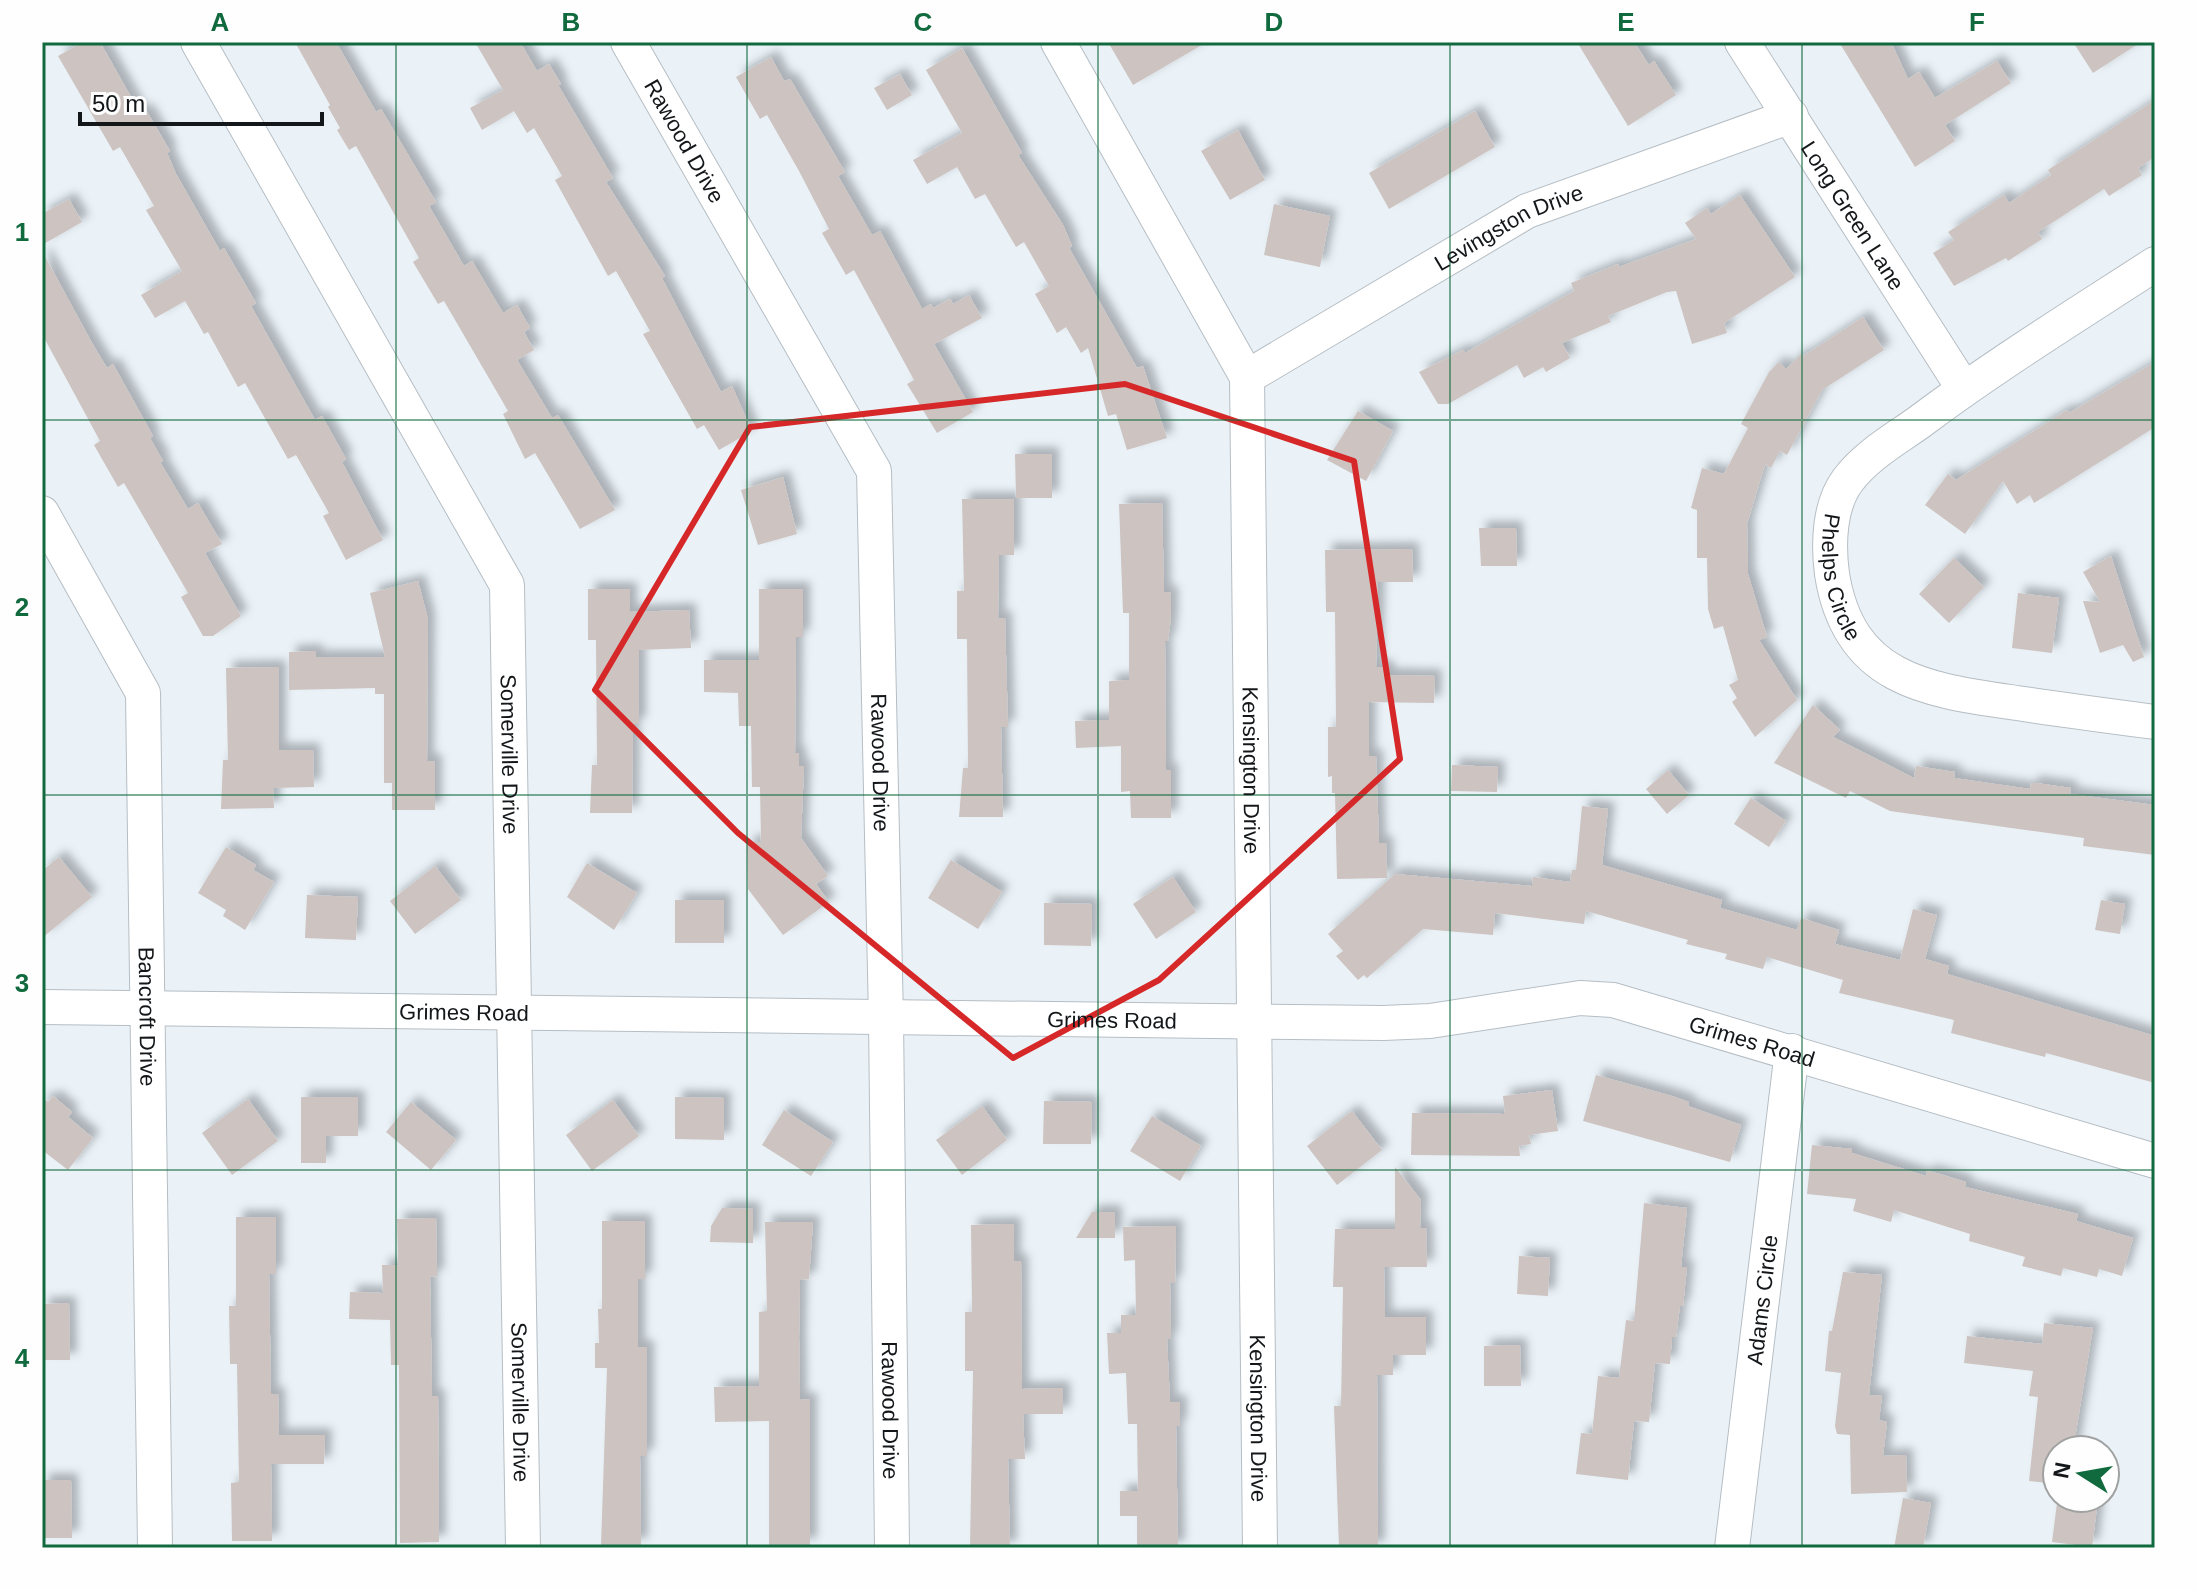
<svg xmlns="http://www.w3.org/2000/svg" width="2197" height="1590" font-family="Arial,sans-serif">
	<defs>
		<filter id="shadow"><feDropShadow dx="7" dy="-7" stdDeviation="4" flood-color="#0004"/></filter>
	</defs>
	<rect width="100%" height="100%" fill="#eaf2f8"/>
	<!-- building -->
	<g fill="#cdc3c0" filter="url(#shadow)">
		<polygon points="83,42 100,42 140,113 146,110 170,151 167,153 176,174 220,251 224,248 256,303 251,306 315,420 322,416 346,459 342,462 383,540 346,560 323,516 329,513 296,455 288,459 245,383 238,387 208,332 204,334 185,301 155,318 141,295 182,271 146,210 154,206 120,147 113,151 58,56"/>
		<polygon points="295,42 336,42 376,112 381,109 436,202 429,206 464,266 472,261 503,313 517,305 530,328 524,332 534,350 517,360 552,418 558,415 615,510 580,529 535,453 525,459 503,414 508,411 444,301 438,304 413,262 419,258 356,146 349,150 337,130 340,128 328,107 330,105"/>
		<polygon points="475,42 520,42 537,71 549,64 561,84 558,85 613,178 606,182 665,276 662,278 721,392 732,386 752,431 719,450 704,425 697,429 643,334 650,331 616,271 608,276 555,180 562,176 534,128 527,133 514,111 482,130 470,108 503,90"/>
		<polygon points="1108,42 1207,42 1133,85"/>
		<polygon points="1577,42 1634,42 1649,65 1654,61 1676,95 1628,126"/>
		<polygon points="1839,42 1891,42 1908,79 1919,72 1935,98 1997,61 2011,83 1945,125 1955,141 1915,167"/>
		<polygon points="2073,42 2141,42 2093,73"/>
		<polygon points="962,48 1022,153 1018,155 1063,225 1072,246 1069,248 1137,368 1143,366 1167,438 1127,450 1116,414 1108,416 1088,348 1081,353 1066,327 1057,333 1035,294 1049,286 1024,242 1016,247 985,194 975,199 957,167 927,184 913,160 962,133 926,70"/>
		<polygon points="771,57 784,81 790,79 845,172 838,176 872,235 880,231 922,309 931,304 933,308 950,299 953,304 969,295 982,318 934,344 973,412 937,433 907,384 914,380 854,270 846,275 822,233 829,229 799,171 767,115 760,119 736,77"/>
		<polygon points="900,74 912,95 887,110 874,88"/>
		<polygon points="2155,100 2155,157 2138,168 2142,175 2109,196 2104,189 2038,232 2042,239 2008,261 2006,258 1954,286 1933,253 1954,240 1948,232 2004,195 2009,203 2051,175 2048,170"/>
		<polygon points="1475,111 1495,147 1389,209 1369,173"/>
		<polygon points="1238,130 1265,180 1230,200 1201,151"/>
		<polygon points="1740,195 1795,277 1724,323 1727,333 1692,344 1676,291 1667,292 1608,316 1611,322 1562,343 1570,358 1546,372 1543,367 1524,378 1517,365 1448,404 1438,404 1419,372 1463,350 1465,353 1574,291 1571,283 1618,264 1619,267 1696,239 1685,223 1707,208 1711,214"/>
		<polygon points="69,199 82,222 42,245 42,214"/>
		<polygon points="1274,204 1330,216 1320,267 1264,255"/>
		<polygon points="42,251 92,343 107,368 113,364 153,436 150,438 163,461 160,462 188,509 198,503 222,544 205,553 241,616 213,636 203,636 181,597 188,593 124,483 118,487 94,445 100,441 42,334"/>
		<polygon points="1863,317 1884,350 1822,390 1787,455 1780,451 1771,468 1765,464 1747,524 1748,574 1767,637 1759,640 1797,700 1755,737 1732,702 1737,698 1729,685 1738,680 1723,626 1714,629 1708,609 1707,558 1697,558 1697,510 1691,508 1702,468 1724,474 1748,428 1741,424 1769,372 1779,362 1786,369 1801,354 1803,356"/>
		<polygon points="2155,362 2155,427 2122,448 2034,503 2030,495 2017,504 2003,481 1965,534 1925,505 1948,474 1956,480 2067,410 2069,413"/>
		<polygon points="1358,411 1393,431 1366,481 1327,460"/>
		<polygon points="1015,454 1052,454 1052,498 1016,498"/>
		<polygon points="783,477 797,534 758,545 741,490"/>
		<polygon points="962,499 1014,499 1014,555 999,555 998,618 1005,618 1008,727 1001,727 1003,817 959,817 963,768 968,768 967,639 957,639 957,591 964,591"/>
		<polygon points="1162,503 1164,592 1171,593 1171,618 1168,641 1165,641 1166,770 1171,770 1171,818 1131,818 1130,791 1121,792 1121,746 1076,748 1075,721 1109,720 1109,681 1129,680 1129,613 1123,613 1119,504"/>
		<polygon points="1479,528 1516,528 1517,566 1481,566"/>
		<polygon points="1412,549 1413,582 1378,582 1376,667 1387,667 1387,675 1435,676 1434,703 1369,702 1369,756 1376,756 1379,843 1386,843 1387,878 1337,879 1335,793 1332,793 1332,776 1328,777 1328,727 1336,727 1335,612 1326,612 1325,550"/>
		<polygon points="2111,556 2144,657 2133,662 2123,645 2100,653 2083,601 2100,602 2083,572"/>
		<polygon points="1954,558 1984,587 1949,623 1919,594"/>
		<polygon points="418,581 428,619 427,761 435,761 435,810 392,810 392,783 384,783 384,694 375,694 375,688 289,690 289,652 316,651 316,657 385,657 370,593"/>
		<polygon points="588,589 630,589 630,612 689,610 691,648 639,650 639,724 633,724 632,813 590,813 592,765 597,765 596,640 588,640"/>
		<polygon points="759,589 803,589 803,637 796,637 795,753 799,753 799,766 804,766 801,838 828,876 816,884 829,902 783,935 748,889 747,842 761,842 760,787 752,787 751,726 739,726 738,693 704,692 704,660 759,660"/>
		<polygon points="2018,593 2059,598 2052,653 2012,648"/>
		<polygon points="279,667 279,750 313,750 314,787 273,788 274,808 221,809 223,760 228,760 226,668"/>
		<polygon points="1813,705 1840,730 1833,737 1914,778 1916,766 1955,772 1954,778 2030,789 2031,783 2036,783 2071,788 2070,794 2155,805 2155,855 2083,846 2084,838 1890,811 1850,791 1846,798 1774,763"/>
		<polygon points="1452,765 1498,767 1497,792 1451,791"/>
		<polygon points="1668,770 1689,795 1667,814 1646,789"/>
		<polygon points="1751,798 1786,821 1769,847 1734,824"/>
		<polygon points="1582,806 1608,809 1602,865 1722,900 1720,908 1797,930 1801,918 1839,930 1835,944 1900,960 1913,909 1937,915 1925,959 1949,966 1947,974 2155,1036 2155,1083 2046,1053 2045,1057 1951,1033 1954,1020 1839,993 1843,980 1767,957 1763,969 1725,959 1727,954 1686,944 1688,940 1586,911 1584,924 1495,913 1493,935 1423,929 1367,978 1364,975 1358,980 1336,956 1343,951 1328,934 1395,874 1532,886 1533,877 1570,882 1572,870 1576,870"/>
		<polygon points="226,847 256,865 253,870 274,882 245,930 223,916 226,910 198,893"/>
		<polygon points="59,857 92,897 42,938 42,871"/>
		<polygon points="951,860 1002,892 978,929 928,898"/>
		<polygon points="587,863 637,893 614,930 567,897"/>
		<polygon points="435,866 461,900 415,934 390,901"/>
		<polygon points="1173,877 1196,912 1156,939 1133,904"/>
		<polygon points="307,895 358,897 356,940 305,938"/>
		<rect x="675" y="900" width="49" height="43"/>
		<polygon points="2101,900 2125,904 2120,934 2095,930"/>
		<polygon points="1044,903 1092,904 1091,946 1044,945"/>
		<polygon points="1596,1075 1672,1096 1689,1102 1688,1106 1741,1125 1730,1162 1583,1121"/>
		<polygon points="1552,1090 1558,1131 1529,1135 1531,1144 1519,1146 1520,1156 1411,1155 1412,1113 1505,1114 1503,1096"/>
		<polygon points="53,1096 72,1112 68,1117 93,1138 68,1170 42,1150 42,1097 48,1102"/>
		<polygon points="301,1097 358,1097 358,1136 326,1136 326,1163 301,1163"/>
		<polygon points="675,1097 724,1098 724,1140 675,1139"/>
		<polygon points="248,1099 278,1141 232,1175 202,1133"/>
		<polygon points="613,1100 639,1136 592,1171 566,1135"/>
		<polygon points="1044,1101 1092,1102 1091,1144 1043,1144"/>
		<polygon points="411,1102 456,1140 431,1170 386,1132"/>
		<polygon points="982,1106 1007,1140 962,1175 936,1140"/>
		<polygon points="784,1110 833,1142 811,1176 762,1145"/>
		<polygon points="1352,1111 1382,1150 1337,1185 1307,1146"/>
		<polygon points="1152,1116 1201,1146 1180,1181 1130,1151"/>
		<polygon points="1812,1145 1852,1149 1852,1153 1926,1176 1927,1171 1940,1174 1966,1182 1965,1187 2078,1214 2076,1221 2133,1238 2122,1276 2099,1269 2097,1277 2063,1268 2061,1276 2022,1266 2025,1257 1969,1241 1970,1234 1894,1210 1891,1222 1853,1211 1856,1199 1807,1194"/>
		<polygon points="1395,1167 1421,1200 1420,1228 1426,1228 1427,1267 1384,1267 1385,1317 1426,1317 1426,1355 1393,1355 1393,1375 1377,1375 1378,1548 1339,1548 1334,1406 1341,1406 1343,1287 1333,1287 1335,1229 1395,1229"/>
		<polygon points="1644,1203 1687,1208 1681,1267 1687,1267 1683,1306 1680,1306 1676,1337 1672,1337 1670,1364 1655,1363 1649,1422 1634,1421 1628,1480 1576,1474 1581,1433 1592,1434 1598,1376 1619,1378 1626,1320 1634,1321"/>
		<polygon points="722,1208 753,1209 753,1243 710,1242 711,1226"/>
		<polygon points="1092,1212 1115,1212 1115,1238 1076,1238"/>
		<polygon points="236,1217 276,1217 276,1274 269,1274 271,1394 278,1394 279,1435 325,1435 324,1464 271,1464 272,1541 232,1541 231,1483 239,1482 237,1364 230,1364 229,1306 236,1306"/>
		<polygon points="436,1218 437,1276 430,1277 432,1396 438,1396 439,1542 400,1543 399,1365 391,1365 390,1320 349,1319 350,1292 383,1293 382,1265 398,1265 397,1219"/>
		<polygon points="602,1221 645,1221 645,1279 638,1279 638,1347 647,1347 647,1456 640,1456 641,1545 601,1545 607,1368 595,1368 595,1343 599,1343 598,1309 602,1309"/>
		<polygon points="765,1222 813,1222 809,1279 800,1280 799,1338 800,1400 810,1399 810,1545 769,1545 769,1421 715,1422 714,1387 759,1386 759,1312 767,1311"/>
		<polygon points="1014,1224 1014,1261 1021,1261 1022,1389 1063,1388 1063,1414 1023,1414 1025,1459 1008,1459 1010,1548 970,1548 973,1371 965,1371 965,1312 972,1312 971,1225"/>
		<polygon points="1176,1226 1175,1283 1170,1283 1171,1339 1167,1339 1170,1402 1180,1402 1180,1426 1176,1426 1178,1548 1137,1548 1137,1516 1120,1516 1120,1491 1138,1491 1137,1424 1128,1424 1126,1373 1109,1374 1107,1333 1121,1333 1121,1315 1136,1315 1135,1260 1124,1261 1123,1227"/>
		<polygon points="1519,1256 1550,1258 1548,1296 1517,1294"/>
		<polygon points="1843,1272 1882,1275 1869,1395 1882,1396 1879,1420 1887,1422 1883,1456 1906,1455 1907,1492 1851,1494 1850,1435 1837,1434 1835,1426 1841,1373 1825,1371 1829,1331 1832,1331"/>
		<polygon points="69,1303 70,1360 42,1360 42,1304"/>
		<polygon points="2044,1323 2093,1328 2073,1450 2057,1450 2057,1484 2029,1481 2038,1397 2029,1396 2033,1371 1964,1363 1967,1336 2042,1344"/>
		<polygon points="1520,1345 1521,1386 1484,1386 1484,1346"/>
		<polygon points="42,1480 71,1480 72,1538 42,1538"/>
		<polygon points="1903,1498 1931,1503 1923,1548 1894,1548"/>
		<polygon points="2057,1503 2097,1507 2092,1547 2052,1542"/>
	</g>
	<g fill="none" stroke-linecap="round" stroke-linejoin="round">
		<!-- minor casing -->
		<g stroke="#b6bec4" stroke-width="36">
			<g id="minor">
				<path id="s1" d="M198,42L507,585L523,1548"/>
				<path id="s2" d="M628,42L874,471L886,1018L892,1548"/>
				<path id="s3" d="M1058,42L1247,377L1260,1548"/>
				<path id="s4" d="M1742,42L1964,389"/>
				<path id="s5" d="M2155,264C2075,316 1994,366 1918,423C1894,440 1866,456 1848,480C1829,505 1828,544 1832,574C1849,681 1927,690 2017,703C2063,710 2109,716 2155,722"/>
				<path id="s6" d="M1247,377L1527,211L1791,116"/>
				<path id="s7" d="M42,513L143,693L155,1548"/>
				<path id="s8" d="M42,1007L1383,1023L1430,1021L1580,998L1613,1000L2155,1161"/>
				<path id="s9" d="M1732,1548L1792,1051"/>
			</g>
		</g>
		<!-- minor -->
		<use href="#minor" stroke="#fff" stroke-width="34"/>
	</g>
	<!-- marked area -->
	<path fill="none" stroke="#d62828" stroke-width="6" stroke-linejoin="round" d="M1125,384L1354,461L1400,759L1159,980L1013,1058L738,833L595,690L750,427Z"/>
	<!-- grid -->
	<path fill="none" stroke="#106a3e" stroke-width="2" stroke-opacity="0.55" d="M396,42V1548M747,42V1548M1098,42V1548M1450,42V1548M1802,42V1548M42,420H2155M42,795H2155M42,1170H2155"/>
	<g text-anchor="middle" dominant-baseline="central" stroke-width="8" stroke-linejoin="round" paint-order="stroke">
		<!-- street labels -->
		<g font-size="22" fill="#141719" stroke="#fefefe">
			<text stroke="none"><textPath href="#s2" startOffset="114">Rawood Drive</textPath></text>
			<text stroke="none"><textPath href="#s4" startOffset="206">Long Green Lane</textPath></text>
			<text stroke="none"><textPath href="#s6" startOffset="302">Levingston Drive</textPath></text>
			<text stroke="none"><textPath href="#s5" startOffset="478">Phelps Circle</textPath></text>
			<text stroke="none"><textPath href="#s1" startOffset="794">Somerville Drive</textPath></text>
			<text stroke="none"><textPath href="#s2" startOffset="786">Rawood Drive</textPath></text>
			<text stroke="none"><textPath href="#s3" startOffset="778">Kensington Drive</textPath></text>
			<text stroke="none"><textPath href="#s8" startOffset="422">Grimes Road</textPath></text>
			<text stroke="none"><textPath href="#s7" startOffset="530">Bancroft Drive</textPath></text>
			<text stroke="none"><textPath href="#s8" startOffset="1070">Grimes Road</textPath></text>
			<text stroke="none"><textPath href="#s8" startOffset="1718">Grimes Road</textPath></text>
			<text stroke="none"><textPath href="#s9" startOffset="250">Adams Circle</textPath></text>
			<text stroke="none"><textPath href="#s1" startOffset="1442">Somerville Drive</textPath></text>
			<text stroke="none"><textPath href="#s2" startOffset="1434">Rawood Drive</textPath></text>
			<text stroke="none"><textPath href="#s3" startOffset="1426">Kensington Drive</textPath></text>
		</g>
	</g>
	<!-- border -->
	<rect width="2197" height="1590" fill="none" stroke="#fefefe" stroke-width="88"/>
	<!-- north arrow -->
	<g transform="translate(2081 1474) rotate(281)"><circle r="38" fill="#fefefe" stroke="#a0a2a2" stroke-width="2"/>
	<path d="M0-6L14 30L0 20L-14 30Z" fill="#106a3e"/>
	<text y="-12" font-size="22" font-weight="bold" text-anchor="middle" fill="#141719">N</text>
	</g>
	<!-- scale -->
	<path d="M80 112v12h242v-12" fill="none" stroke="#141719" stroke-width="4"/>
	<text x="92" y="112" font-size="24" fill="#141719" stroke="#fefefe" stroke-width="6" paint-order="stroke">50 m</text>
	<rect x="44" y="44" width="2109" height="1502" fill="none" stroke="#106a3e" stroke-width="3"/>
	<g font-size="26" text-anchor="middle" font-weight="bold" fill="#106a3e">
		<text x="220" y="31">A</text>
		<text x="571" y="31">B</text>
		<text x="923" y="31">C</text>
		<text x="1274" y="31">D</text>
		<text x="1626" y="31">E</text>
		<text x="1977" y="31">F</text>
		<text x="22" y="241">1</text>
		<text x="22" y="616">2</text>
		<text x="22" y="992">3</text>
		<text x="22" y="1367">4</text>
	</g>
</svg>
